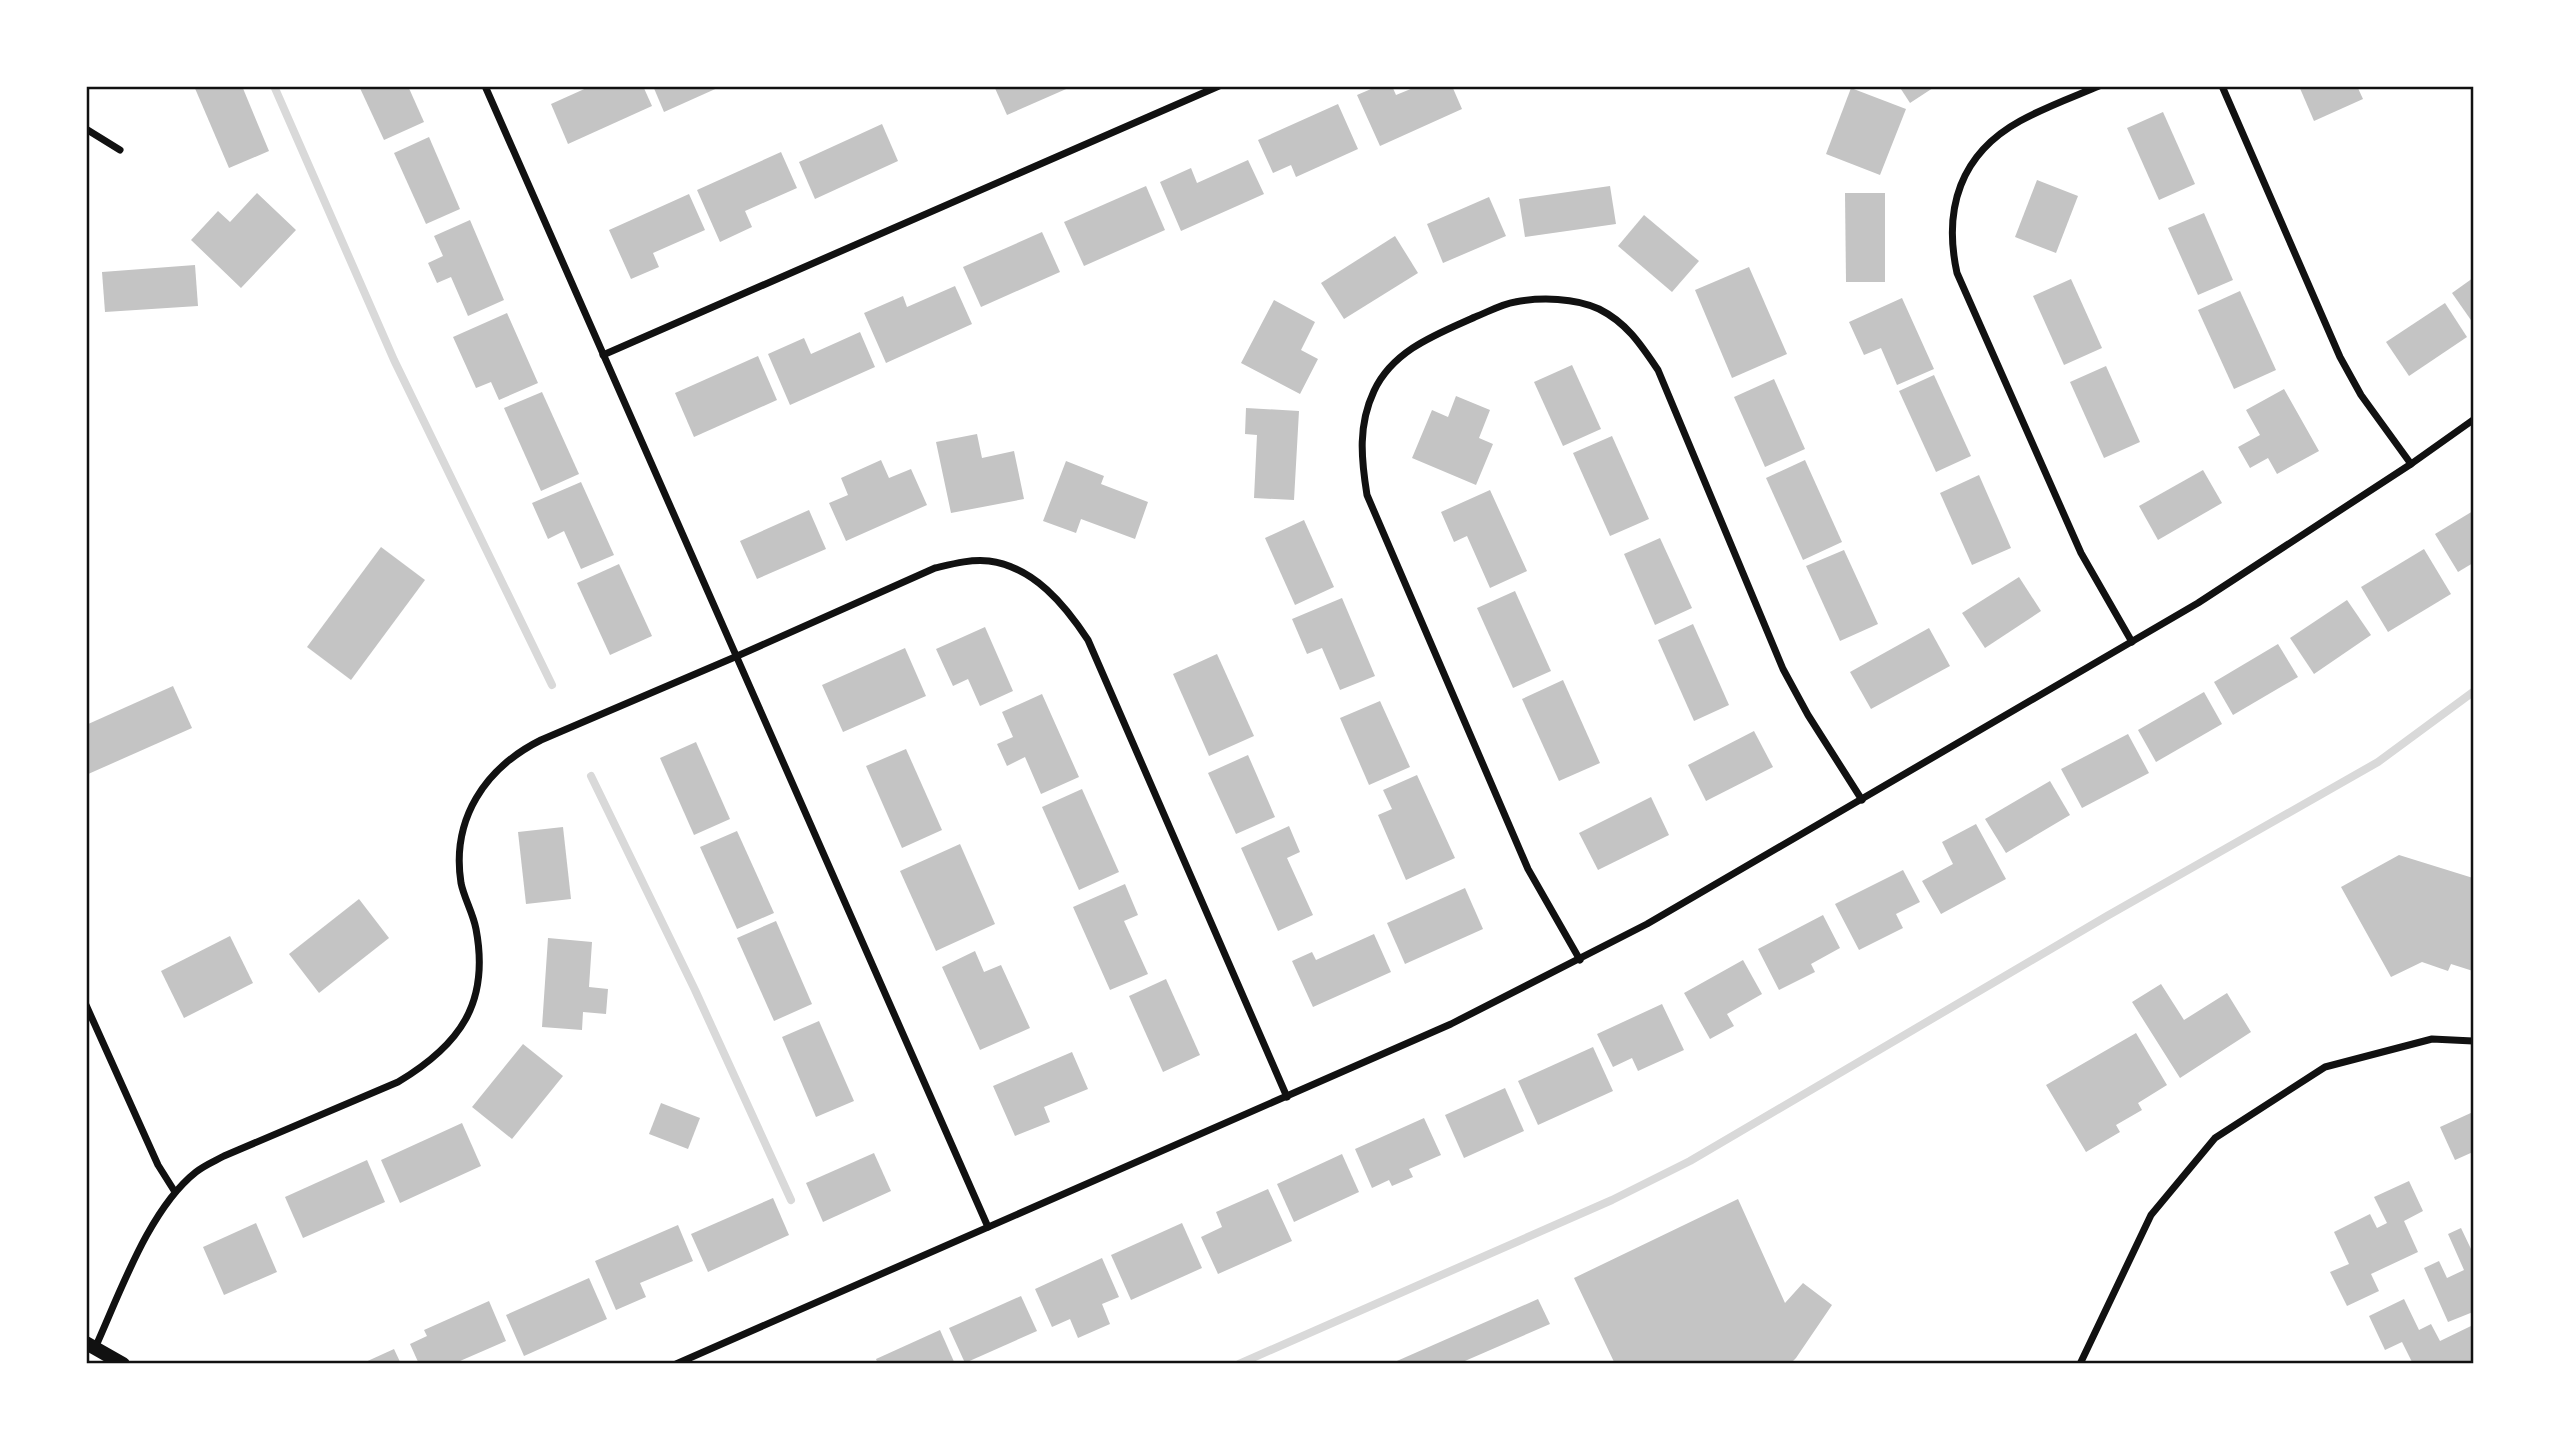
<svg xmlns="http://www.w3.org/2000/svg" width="2559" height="1450" font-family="'PT Sans Narrow',sans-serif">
	<rect width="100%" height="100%" fill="#fff"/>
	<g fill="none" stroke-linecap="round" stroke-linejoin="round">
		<!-- stream -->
		<g stroke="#d9d9d9" stroke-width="8">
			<polyline points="274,86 394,360 552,685"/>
			<polyline points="591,776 695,990 791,1200"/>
			<polyline points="1239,1364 1612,1200 1690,1161 2107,916 2378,762 2473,692"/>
		</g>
	</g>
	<!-- building -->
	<g fill="#c4c4c4">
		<polygon points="194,86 242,86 269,151 229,168"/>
		<polygon points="359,86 408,86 424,122 384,140"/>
		<polygon points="591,86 643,86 652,106 568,144 551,104"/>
		<polygon points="653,86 722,86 664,112"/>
		<polygon points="994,86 1073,86 1007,115"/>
		<polygon points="1378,86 1392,86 1396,95 1418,86 1452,86 1462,109 1380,146 1357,95"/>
		<polygon points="1899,86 1936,86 1910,103"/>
		<polygon points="2299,86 2357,86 2363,99 2314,121"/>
		<polygon points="1851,88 1906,109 1880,175 1826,154"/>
		<polygon points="1338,104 1358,149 1296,177 1291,165 1273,173 1258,140"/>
		<polygon points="2163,112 2195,184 2159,200 2127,128"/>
		<polygon points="882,124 898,161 815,199 799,162"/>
		<polygon points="429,137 460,209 426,224 394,153"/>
		<polygon points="781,152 797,188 745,211 752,227 720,242 697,190"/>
		<polygon points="1248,160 1264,194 1181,231 1160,182 1191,168 1197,183"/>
		<polygon points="2037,180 2078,196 2056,253 2015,237"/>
		<polygon points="1146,186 1165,230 1084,266 1064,222"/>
		<polygon points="1610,186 1616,224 1525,237 1519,199"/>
		<polygon points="257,193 296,230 241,288 191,240 218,211 230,222"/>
		<polygon points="1845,193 1885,193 1885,282 1846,282"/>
		<polygon points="689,194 705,230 653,253 659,267 631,279 609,230"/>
		<polygon points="1489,197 1506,236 1443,263 1427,224"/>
		<polygon points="2204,213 2233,280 2198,295 2168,228"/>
		<polygon points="1644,215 1699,261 1672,292 1618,246"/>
		<polygon points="470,220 504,300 468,316 451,277 437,283 428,263 443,256 434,236"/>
		<polygon points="1042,232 1060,272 981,307 963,267"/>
		<polygon points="1395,236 1418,273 1344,319 1321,283"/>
		<polygon points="195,265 198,306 105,312 102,272"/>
		<polygon points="1749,267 1787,354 1732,378 1695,290"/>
		<polygon points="2473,278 2473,323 2452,293"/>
		<polygon points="2071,279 2102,348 2064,365 2033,296"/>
		<polygon points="955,286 972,324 886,363 864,313 903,296 907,307"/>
		<polygon points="2240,291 2276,370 2234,389 2198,310"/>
		<polygon points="1902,298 1934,369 1897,385 1881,348 1864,355 1849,322"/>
		<polygon points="1274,300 1315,322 1301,350 1318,359 1300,394 1241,363"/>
		<polygon points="2445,303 2467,337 2409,376 2386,342"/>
		<polygon points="507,313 538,383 499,400 491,382 476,388 453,337"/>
		<polygon points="860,332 875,367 790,405 768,354 804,338 811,354"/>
		<polygon points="758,356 777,400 694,437 675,393"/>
		<polygon points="1572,365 1601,429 1563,446 1534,382"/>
		<polygon points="2106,366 2140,442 2104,458 2070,382"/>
		<polygon points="1934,375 1971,456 1936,472 1899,391"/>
		<polygon points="1774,379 1805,449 1765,467 1734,397"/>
		<polygon points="2284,389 2319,451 2277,474 2268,458 2250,468 2238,447 2260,435 2246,410"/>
		<polygon points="542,392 579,474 541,491 504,408"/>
		<polygon points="1456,396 1490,410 1479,438 1493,444 1476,485 1412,458 1432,410 1448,417"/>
		<polygon points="1246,408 1299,411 1294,500 1254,498 1257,435 1245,434"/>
		<polygon points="977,434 982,458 1014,451 1024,499 951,513 936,442"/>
		<polygon points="1612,436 1649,519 1610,536 1573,453"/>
		<polygon points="881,460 889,478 911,469 927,505 846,541 829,503 848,495 841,478"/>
		<polygon points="1805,460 1842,542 1803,560 1766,478"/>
		<polygon points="1066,461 1104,476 1101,484 1148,502 1135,539 1081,519 1076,533 1043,521"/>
		<polygon points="2203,470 2222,503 2158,540 2139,506"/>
		<polygon points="1979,475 2011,548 1972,565 1940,493"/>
		<polygon points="581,482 614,555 581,569 564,531 548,539 532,503"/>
		<polygon points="1490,490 1527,571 1490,588 1467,536 1454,542 1441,512"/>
		<polygon points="809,510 826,549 757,579 740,541"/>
		<polygon points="2473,511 2473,563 2458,572 2435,534"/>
		<polygon points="1304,520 1334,587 1295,605 1265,538"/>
		<polygon points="1660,538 1692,608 1655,625 1624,554"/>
		<polygon points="381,547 425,580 351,680 307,647"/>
		<polygon points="2424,549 2451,594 2388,632 2361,587"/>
		<polygon points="1844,550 1878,624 1840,641 1806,566"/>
		<polygon points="619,564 652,636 610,655 577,583"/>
		<polygon points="2019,577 2041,611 1985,648 1962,613"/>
		<polygon points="1515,591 1551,671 1513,688 1477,608"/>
		<polygon points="1342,598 1375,676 1340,690 1322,648 1307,654 1292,619"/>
		<polygon points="2347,600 2371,635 2314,674 2290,638"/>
		<polygon points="1693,624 1729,705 1694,721 1658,640"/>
		<polygon points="985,627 1013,691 980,706 968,679 953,686 936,649"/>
		<polygon points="1929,628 1950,666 1871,709 1850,672"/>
		<polygon points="2278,644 2298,677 2233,715 2214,682"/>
		<polygon points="905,648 926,696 843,732 822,685"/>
		<polygon points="1217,654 1254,736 1209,756 1173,674"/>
		<polygon points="1563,680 1600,763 1559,781 1522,699"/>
		<polygon points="173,686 192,728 86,775 86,725"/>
		<polygon points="2204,692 2222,724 2156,762 2138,730"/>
		<polygon points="1042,694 1079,777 1041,794 1025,757 1007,766 997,744 1013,737 1002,712"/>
		<polygon points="1380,701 1410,767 1369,785 1340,718"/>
		<polygon points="1754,731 1773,767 1706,801 1688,765"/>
		<polygon points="2128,734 2149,773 2082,808 2061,769"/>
		<polygon points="696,742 730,819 694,835 660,758"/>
		<polygon points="906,749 942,830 902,848 866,766"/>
		<polygon points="1248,755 1275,817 1236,834 1208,773"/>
		<polygon points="1417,775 1455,858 1406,880 1378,815 1392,809 1383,790"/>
		<polygon points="2050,781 2070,815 2006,853 1985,819"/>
		<polygon points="1082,789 1119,872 1079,890 1042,807"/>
		<polygon points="1651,797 1669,835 1598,870 1579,833"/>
		<polygon points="1976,824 2006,879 1941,914 1922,881 1953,864 1942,842"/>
		<polygon points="1289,826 1300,852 1287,858 1313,915 1278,931 1241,848"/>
		<polygon points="563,827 571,899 526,904 518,832"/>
		<polygon points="737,831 774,913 737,929 700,847"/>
		<polygon points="960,844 995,924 936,951 900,871"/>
		<polygon points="2399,855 2473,878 2473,971 2451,964 2448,971 2422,962 2391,977 2341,887"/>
		<polygon points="1903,870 1920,902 1896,914 1903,928 1859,950 1835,904"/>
		<polygon points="1125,884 1138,915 1124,921 1148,974 1110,990 1073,907"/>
		<polygon points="1465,888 1483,929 1405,964 1387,923"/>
		<polygon points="359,899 389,938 319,993 289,954"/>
		<polygon points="1823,915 1840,948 1811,964 1815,972 1779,990 1758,949"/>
		<polygon points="776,921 812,1004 774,1021 737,938"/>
		<polygon points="1374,934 1391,972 1313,1007 1292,961 1312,952 1316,960"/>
		<polygon points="230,936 253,983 184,1018 161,971"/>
		<polygon points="548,938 592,942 589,987 608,989 606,1014 583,1012 582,1030 542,1027"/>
		<polygon points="975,951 984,972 1001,965 1030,1028 980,1050 942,967"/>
		<polygon points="1743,960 1762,994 1727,1014 1734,1026 1710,1039 1684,993"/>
		<polygon points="1166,979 1200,1055 1163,1072 1129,996"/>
		<polygon points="2161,984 2184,1020 2227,993 2251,1032 2180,1078 2132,1002"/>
		<polygon points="1662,1004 1684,1050 1638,1071 1632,1058 1613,1067 1597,1034"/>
		<polygon points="819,1021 854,1101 816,1117 782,1037"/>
		<polygon points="2136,1033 2167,1085 2138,1103 2142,1110 2116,1125 2120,1132 2086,1152 2046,1085"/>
		<polygon points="523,1044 563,1076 512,1139 472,1107"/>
		<polygon points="1593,1047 1613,1091 1538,1125 1518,1081"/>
		<polygon points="1072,1052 1088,1089 1044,1107 1050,1122 1015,1136 993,1086"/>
		<polygon points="1505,1088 1524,1131 1464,1158 1445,1115"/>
		<polygon points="661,1103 700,1118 688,1149 649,1134"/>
		<polygon points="2473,1112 2473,1152 2455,1160 2440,1127"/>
		<polygon points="1424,1118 1441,1155 1409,1169 1413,1177 1392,1186 1389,1180 1372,1188 1355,1149"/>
		<polygon points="462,1123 481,1166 400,1203 381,1160"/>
		<polygon points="874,1153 891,1191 823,1222 806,1183"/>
		<polygon points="1342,1154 1359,1192 1294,1222 1277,1184"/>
		<polygon points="367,1160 385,1202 303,1238 285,1197"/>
		<polygon points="2409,1181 2423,1211 2404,1221 2418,1252 2371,1274 2379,1291 2347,1306 2330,1272 2349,1264 2334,1232 2370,1214 2377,1228 2387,1223 2374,1197"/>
		<polygon points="1268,1189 1292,1241 1218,1274 1201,1237 1222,1227 1216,1212"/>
		<polygon points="773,1198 789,1235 708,1272 691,1234"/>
		<polygon points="1738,1199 1785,1303 1803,1283 1832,1305 1796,1358 1790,1364 1615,1364 1574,1278"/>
		<polygon points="256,1223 277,1272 224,1295 203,1247"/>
		<polygon points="1182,1223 1202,1268 1131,1300 1111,1255"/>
		<polygon points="678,1225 693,1261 640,1283 646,1297 616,1310 595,1261"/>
		<polygon points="2461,1228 2471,1249 2473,1248 2473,1312 2448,1322 2424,1268 2439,1261 2447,1278 2464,1270 2448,1234"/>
		<polygon points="1102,1258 1119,1297 1102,1304 1110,1324 1078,1338 1070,1319 1052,1327 1035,1289"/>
		<polygon points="589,1278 607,1319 524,1356 506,1315"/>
		<polygon points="1021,1296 1037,1331 965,1363 949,1328"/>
		<polygon points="1538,1299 1550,1324 1458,1364 1390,1364"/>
		<polygon points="2404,1299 2419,1330 2431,1324 2440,1341 2471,1326 2473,1331 2473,1364 2446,1364 2445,1361 2438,1364 2413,1364 2402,1342 2385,1350 2369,1316"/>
		<polygon points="489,1301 506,1341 460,1361 462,1364 419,1364 410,1344 427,1336 424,1330"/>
		<polygon points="940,1330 955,1364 878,1364 876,1359"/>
		<polygon points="394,1349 401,1364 361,1364"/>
	</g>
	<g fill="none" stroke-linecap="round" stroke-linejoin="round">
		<!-- minor -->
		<g stroke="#111" stroke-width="7">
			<polyline points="485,86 988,1227"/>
			<path d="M2099,86C2073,97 2045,107 2020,121C1960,154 1943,209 1957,273L2081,553L2132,642"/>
			<polyline points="2222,86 2340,357 2361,395 2411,464"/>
			<polyline points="86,129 120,150"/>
			<polyline points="603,355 1219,86"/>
			<path d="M1580,960L1528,869L1367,495C1361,458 1358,425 1374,391C1393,350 1437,334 1475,317C1488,312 1502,304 1515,302C1541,297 1575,298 1599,309C1627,323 1641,345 1658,370L1783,669L1808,715L1862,800"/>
			<polyline points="86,1005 158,1165 175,1192"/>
			<path d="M95,1348C120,1293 149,1209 196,1172C205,1165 215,1161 224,1156L398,1082C460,1045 490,1003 476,929C473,913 464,898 461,883C451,819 485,768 541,740L735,657L935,568C952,564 970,559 989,561C1034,567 1065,605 1088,640L1287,1097"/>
			<polyline points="676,1364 1451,1024 1647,924 2198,603 2411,464 2473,420"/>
			<polyline points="2080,1364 2151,1215 2215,1138 2325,1067 2432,1039 2473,1041"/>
		</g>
		<!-- secondary -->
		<polyline stroke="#111" stroke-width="14" points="86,1343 123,1364"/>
	</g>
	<!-- border -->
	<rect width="2559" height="1450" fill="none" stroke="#ffffff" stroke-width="175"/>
	<rect x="88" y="88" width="2384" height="1274" fill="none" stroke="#111" stroke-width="2.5"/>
</svg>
